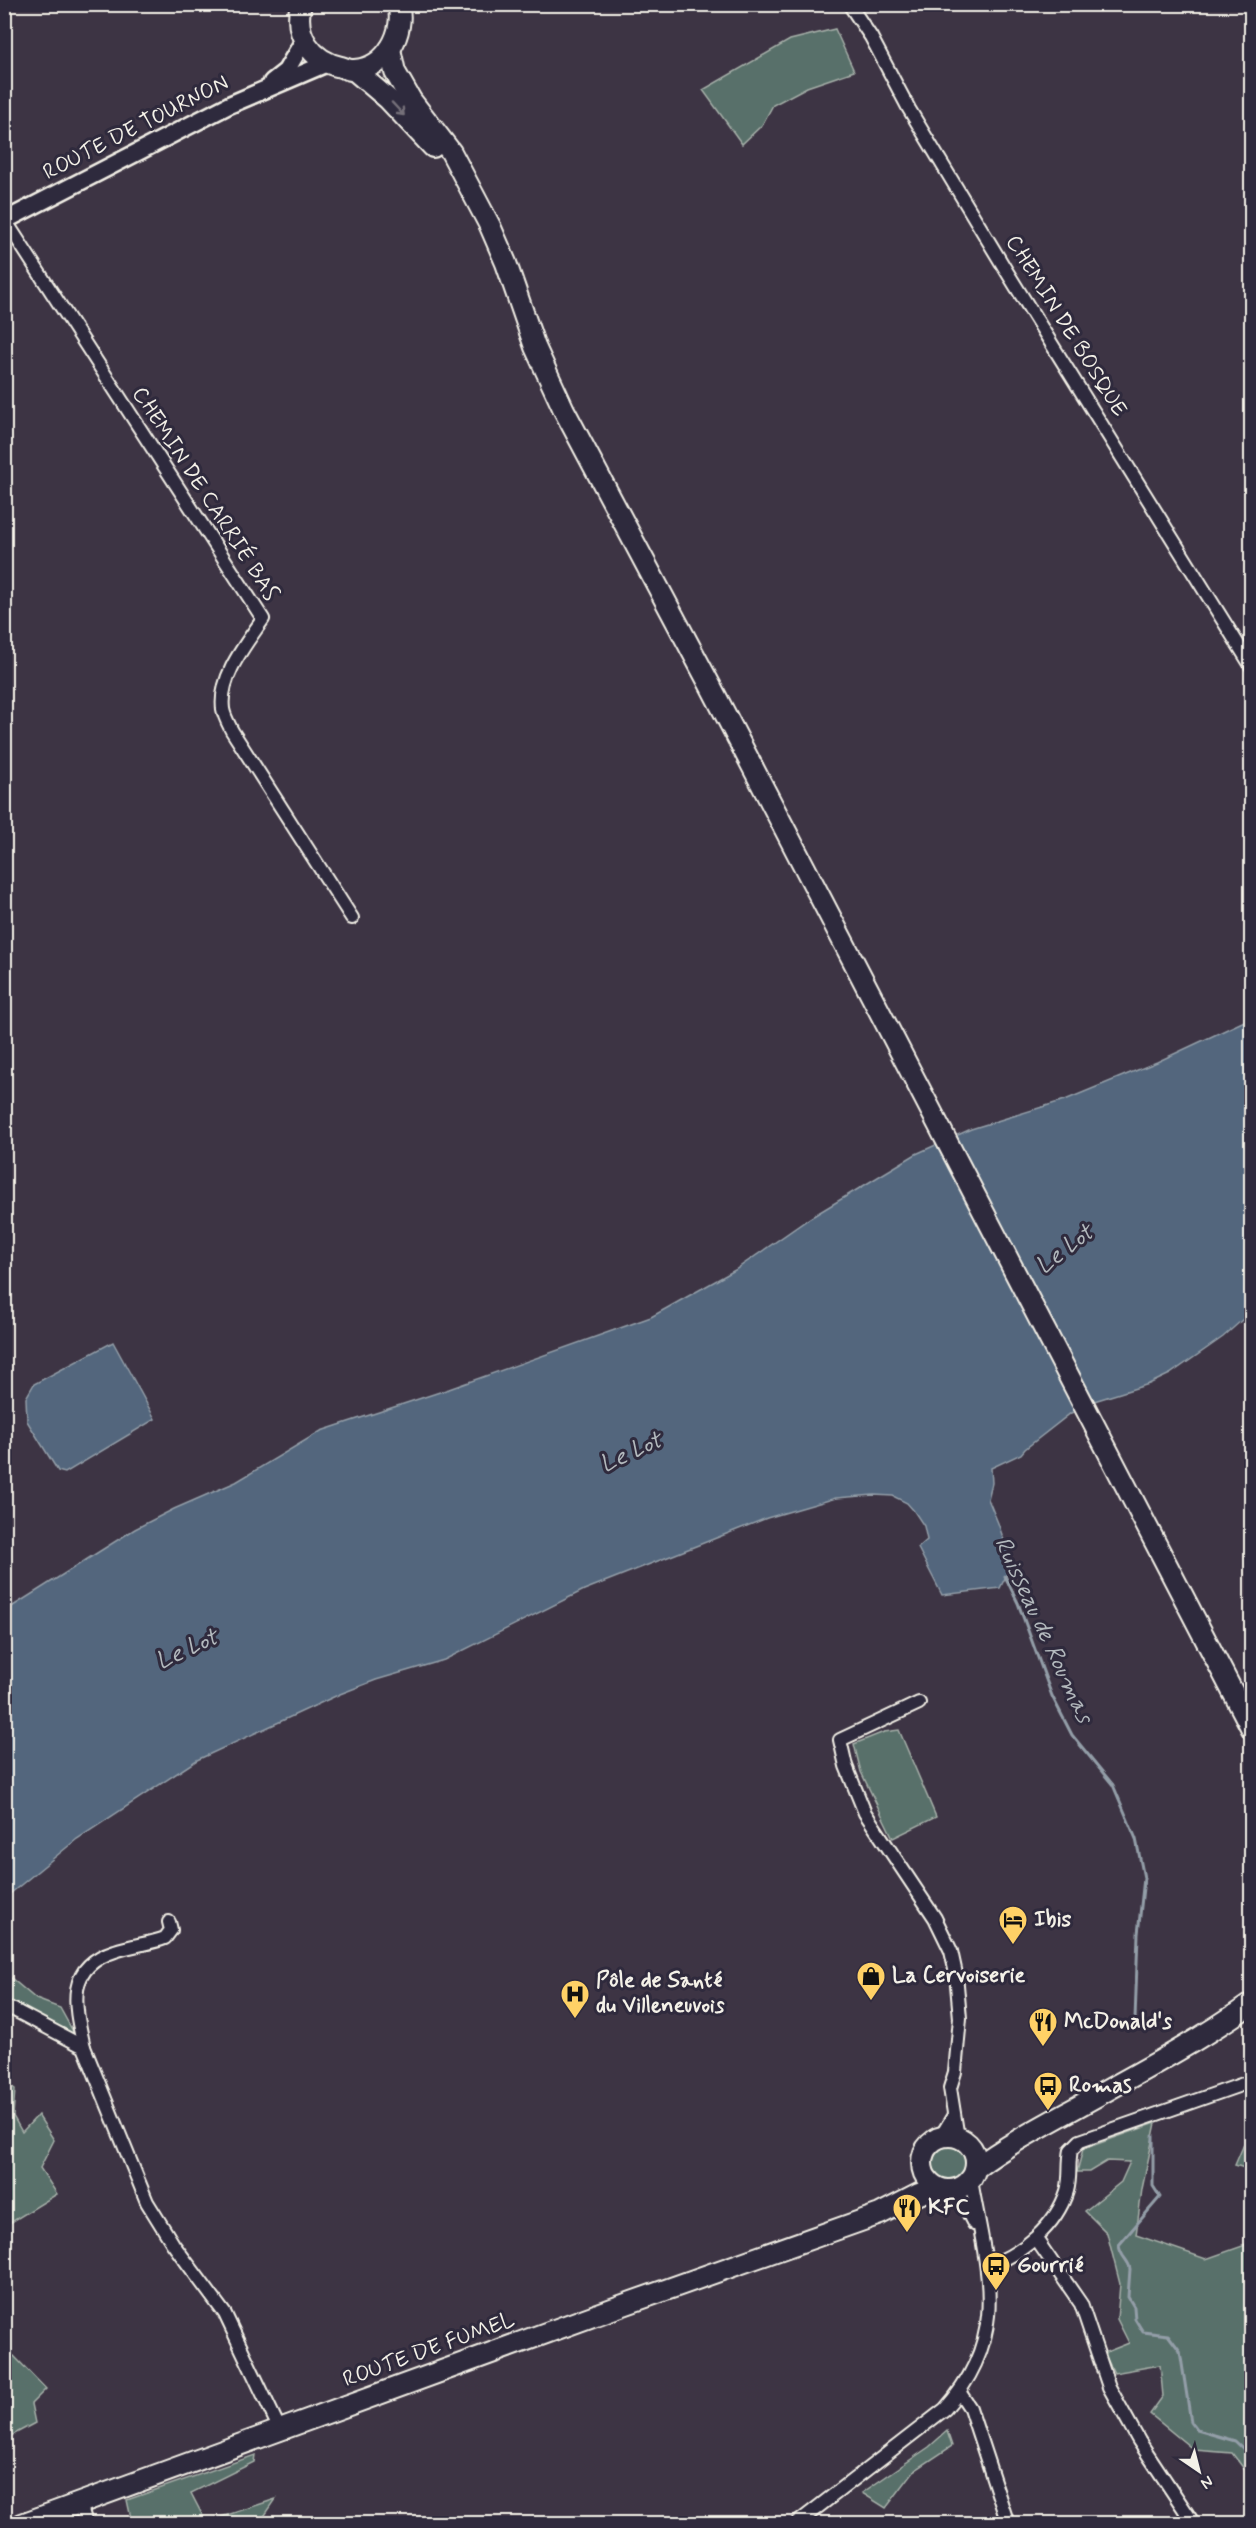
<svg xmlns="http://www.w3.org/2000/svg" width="1256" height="2528" font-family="Mynerve,sans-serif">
	<rect width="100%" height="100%" fill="#3d3444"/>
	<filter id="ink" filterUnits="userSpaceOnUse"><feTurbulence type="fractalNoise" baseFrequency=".0167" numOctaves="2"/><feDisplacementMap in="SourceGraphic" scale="12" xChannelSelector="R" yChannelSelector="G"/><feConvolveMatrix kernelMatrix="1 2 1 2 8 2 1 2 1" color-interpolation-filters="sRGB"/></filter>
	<g filter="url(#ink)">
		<!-- green -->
		<g fill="#596f6a" stroke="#a6b0a9" stroke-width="1.5">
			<polygon points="835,29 854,71 807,87 773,105 762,125 742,144 703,90 790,40"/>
			<polygon points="899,1730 936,1817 893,1838 861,1772 854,1744 884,1732"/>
			<polygon points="4,1972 36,1999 60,2008 76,2037 5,2000"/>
			<polygon points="5,2081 15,2089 13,2116 22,2132 38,2115 54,2140 40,2168 57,2194 5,2226 5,2193 6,2193"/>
			<polygon points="1156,2123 1142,2189 1136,2235 1206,2259 1251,2243 1251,2478 1232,2453 1194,2450 1150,2414 1163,2396 1160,2365 1114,2373 1104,2353 1129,2343 1117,2319 1120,2284 1107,2233 1085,2211 1121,2182 1130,2162 1107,2161 1089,2172 1077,2172 1083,2149"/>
			<polygon points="1251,2128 1251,2170 1235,2165"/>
			<circle cx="949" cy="2162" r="20"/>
			<polygon points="14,2356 46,2389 31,2404 35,2423 5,2439 5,2361"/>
			<polygon points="947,2431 952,2446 914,2471 886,2508 862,2493 929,2447"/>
			<polygon points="255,2455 254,2462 191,2493 206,2522 276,2499 263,2518 272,2523 132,2523 127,2500"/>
		</g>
		<!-- water -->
		<g fill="#52667d" stroke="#939ea8" stroke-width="1.5">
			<polygon points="1251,1018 1251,1312 1223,1337 1170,1374 1149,1384 1091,1402 1071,1413 1025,1449 1021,1454 991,1468 992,1483 988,1499 998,1523 1012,1564 1000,1588 942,1595 918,1548 927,1540 924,1526 914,1511 907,1503 893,1496 874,1495 836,1498 767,1518 584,1590 444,1660 376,1680 340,1694 197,1760 77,1839 11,1893 5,1893 5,1611 135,1529 174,1509 236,1482 321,1431 449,1389 651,1317 735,1270 810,1218 916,1154 971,1129 1065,1100 1157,1062"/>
			<polygon points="113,1342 155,1419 65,1473 58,1471 27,1421 26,1398 34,1384"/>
		</g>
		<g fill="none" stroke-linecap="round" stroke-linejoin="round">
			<!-- stream -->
			<g stroke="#939ea8" stroke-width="3">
				<polyline points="1005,1576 1018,1603 1052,1696 1072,1735 1113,1785 1136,1839 1144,1878 1138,1934 1135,2020"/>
				<path d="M1153,2136V2186L1160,2197L1119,2245C1120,2257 1129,2260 1130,2269L1128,2297L1134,2307L1135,2319L1143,2332L1168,2335L1180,2351L1191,2422L1197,2430L1235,2441L1252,2457"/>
			</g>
			<!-- street casing -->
			<g stroke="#f4f1e8" stroke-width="16">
				<g id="street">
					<polyline points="849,4 871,37 909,109 1007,272 1252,667"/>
					<path d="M5,220L263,619C246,644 219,676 223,709C224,716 229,725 232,731L352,918"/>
					<polyline points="919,1703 840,1740 846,1766 865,1813 935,1918 951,1951 956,1974 960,2018 955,2072 950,2088 958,2138"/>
					<polyline points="4,2007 14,2010 84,2047 147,2202 173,2244 225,2314 280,2430"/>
					<path d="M84,2047C75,2007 64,1967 115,1951C132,1945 149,1944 165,1938L171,1930L169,1922"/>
					<polyline points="940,2138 954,2115"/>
					<polyline points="950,2191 963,2203 974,2224"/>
					<polyline points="1036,2239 1081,2304 1109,2387 1139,2441 1194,2524"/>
					<path d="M988,2266C1022,2254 1056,2226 1067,2191C1071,2178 1068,2163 1071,2150L1080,2141L1252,2081"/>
					<polyline points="960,2393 970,2408 1008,2524"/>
					<polyline points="80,2503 86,2524"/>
					<path d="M796,2524L945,2409C1012,2334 986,2268 971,2180"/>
				</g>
			</g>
			<!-- secondary casing -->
			<g stroke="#f4f1e8" stroke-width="21">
				<g id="secondary">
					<polyline points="272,82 286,71 304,40"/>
					<polyline points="4,221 229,105 325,64"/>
				</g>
			</g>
			<!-- primary casing -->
			<g stroke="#f4f1e8" stroke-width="24">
				<g id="primary">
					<path d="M301,4C293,35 312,61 341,67C345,68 350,71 354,70C386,69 406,32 398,4"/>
					<polyline points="390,49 395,72 411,100 451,152 490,226 506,263 535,347 564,410 710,685 1252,1729"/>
					<polyline points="354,70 388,99 433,147"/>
					<circle cx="949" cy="2163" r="27"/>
					<path d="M976,2168C1004,2147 1035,2130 1066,2113C1129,2078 1193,2045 1252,2003"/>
					<polyline points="22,2524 612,2309 880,2214 919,2194 937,2188"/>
				</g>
			</g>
			<!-- street -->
			<use href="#street" stroke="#2f2a3d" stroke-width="12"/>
			<!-- secondary -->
			<use href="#secondary" stroke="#2f2a3d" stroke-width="16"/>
			<!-- primary -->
			<use href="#primary" stroke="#2f2a3d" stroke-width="20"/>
		</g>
		<!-- one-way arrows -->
		<defs><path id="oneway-shaft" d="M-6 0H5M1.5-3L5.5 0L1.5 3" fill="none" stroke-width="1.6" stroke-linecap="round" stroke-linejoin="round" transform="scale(1.5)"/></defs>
		<use stroke="#747079" href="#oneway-shaft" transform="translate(398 109) rotate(47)"/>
	</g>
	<!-- icons -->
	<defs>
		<g id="hotel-pin" transform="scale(1.5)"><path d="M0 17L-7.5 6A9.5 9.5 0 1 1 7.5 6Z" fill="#ffd166" stroke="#2f2a3d"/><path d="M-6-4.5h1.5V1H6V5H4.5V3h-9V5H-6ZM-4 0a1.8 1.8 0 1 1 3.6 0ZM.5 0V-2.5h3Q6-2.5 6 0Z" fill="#111"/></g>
		<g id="shop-pin" transform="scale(1.5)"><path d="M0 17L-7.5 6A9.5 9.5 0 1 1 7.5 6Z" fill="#ffd166" stroke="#2f2a3d"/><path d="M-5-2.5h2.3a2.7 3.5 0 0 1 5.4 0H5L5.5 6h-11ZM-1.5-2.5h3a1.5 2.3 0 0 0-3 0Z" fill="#111"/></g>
		<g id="hospital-pin" transform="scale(1.5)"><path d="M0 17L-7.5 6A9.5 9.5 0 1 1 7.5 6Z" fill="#ffd166" stroke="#2f2a3d"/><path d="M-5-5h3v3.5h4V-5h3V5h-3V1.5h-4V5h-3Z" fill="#111"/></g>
		<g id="restaurant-pin" transform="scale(1.5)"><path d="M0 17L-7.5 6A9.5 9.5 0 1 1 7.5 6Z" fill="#ffd166" stroke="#2f2a3d"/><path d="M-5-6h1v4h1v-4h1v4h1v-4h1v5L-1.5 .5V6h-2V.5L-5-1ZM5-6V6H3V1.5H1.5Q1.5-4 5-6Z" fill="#111"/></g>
		<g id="bus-pin" transform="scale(1.5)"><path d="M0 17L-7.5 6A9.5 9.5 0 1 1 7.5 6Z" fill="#ffd166" stroke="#2f2a3d"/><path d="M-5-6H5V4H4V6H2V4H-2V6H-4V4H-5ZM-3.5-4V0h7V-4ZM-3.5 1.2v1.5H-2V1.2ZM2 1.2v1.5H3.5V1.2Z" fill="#111"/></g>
	</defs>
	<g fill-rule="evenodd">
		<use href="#hotel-pin" x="1013" y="1920"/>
		<use href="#shop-pin" x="871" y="1976"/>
		<use href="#hospital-pin" x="575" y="1994"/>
		<use href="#restaurant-pin" x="1043" y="2022"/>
		<use href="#bus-pin" x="1048" y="2086"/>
		<use href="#restaurant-pin" x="907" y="2208"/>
		<use href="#bus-pin" x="996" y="2266"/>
	</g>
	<g text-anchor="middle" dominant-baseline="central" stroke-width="6" stroke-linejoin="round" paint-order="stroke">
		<!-- street labels -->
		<g font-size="22" fill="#f4f1e8" stroke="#2f2a3d">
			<text transform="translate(136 128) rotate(-27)">ROUTE DE TOURNON</text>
			<text transform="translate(1066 326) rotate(58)">CHEMIN DE BOSQUE</text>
			<text transform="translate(205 494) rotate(57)">CHEMIN DE CARRIÉ BAS</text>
			<text transform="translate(429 2350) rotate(-20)">ROUTE DE FUMEL</text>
		</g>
		<!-- poi labels -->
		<g font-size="22" font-weight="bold" fill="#f4f1e8" stroke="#2f2a3d" text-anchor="start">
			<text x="1034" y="1920">Ibis</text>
			<text x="892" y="1976">La Cervoiserie</text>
			<text x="596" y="1981">Pôle de Santé<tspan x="596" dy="25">du Villeneuvois</tspan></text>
			<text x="1064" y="2022">McDonald's</text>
			<text x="1069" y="2086">Romas</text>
			<text x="928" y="2208">KFC</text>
			<text x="1017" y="2266">Gourrié</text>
		</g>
		<!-- water labels -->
		<g font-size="24" font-style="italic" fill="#b3b9bd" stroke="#2f2a3d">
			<text transform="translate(1065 1250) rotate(-37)">Le Lot</text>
			<text transform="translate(631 1453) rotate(-24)">Le Lot</text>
			<text transform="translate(1043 1630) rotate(65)">Ruisseau de Roumas</text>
			<text transform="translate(187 1650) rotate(-24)">Le Lot</text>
		</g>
	</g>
	<!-- margin -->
	<rect width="1256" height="2528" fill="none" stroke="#2f2a3d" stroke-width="24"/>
	<rect x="12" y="12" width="1232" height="2504" fill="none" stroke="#f4f1e8" stroke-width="2" filter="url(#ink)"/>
	<!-- north arrow -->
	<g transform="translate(1199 2471) rotate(145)" stroke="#2f2a3d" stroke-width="4.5" paint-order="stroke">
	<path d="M0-4.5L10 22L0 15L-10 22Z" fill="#f4f1e8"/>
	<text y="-9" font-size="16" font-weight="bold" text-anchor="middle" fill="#f4f1e8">N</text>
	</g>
</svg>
